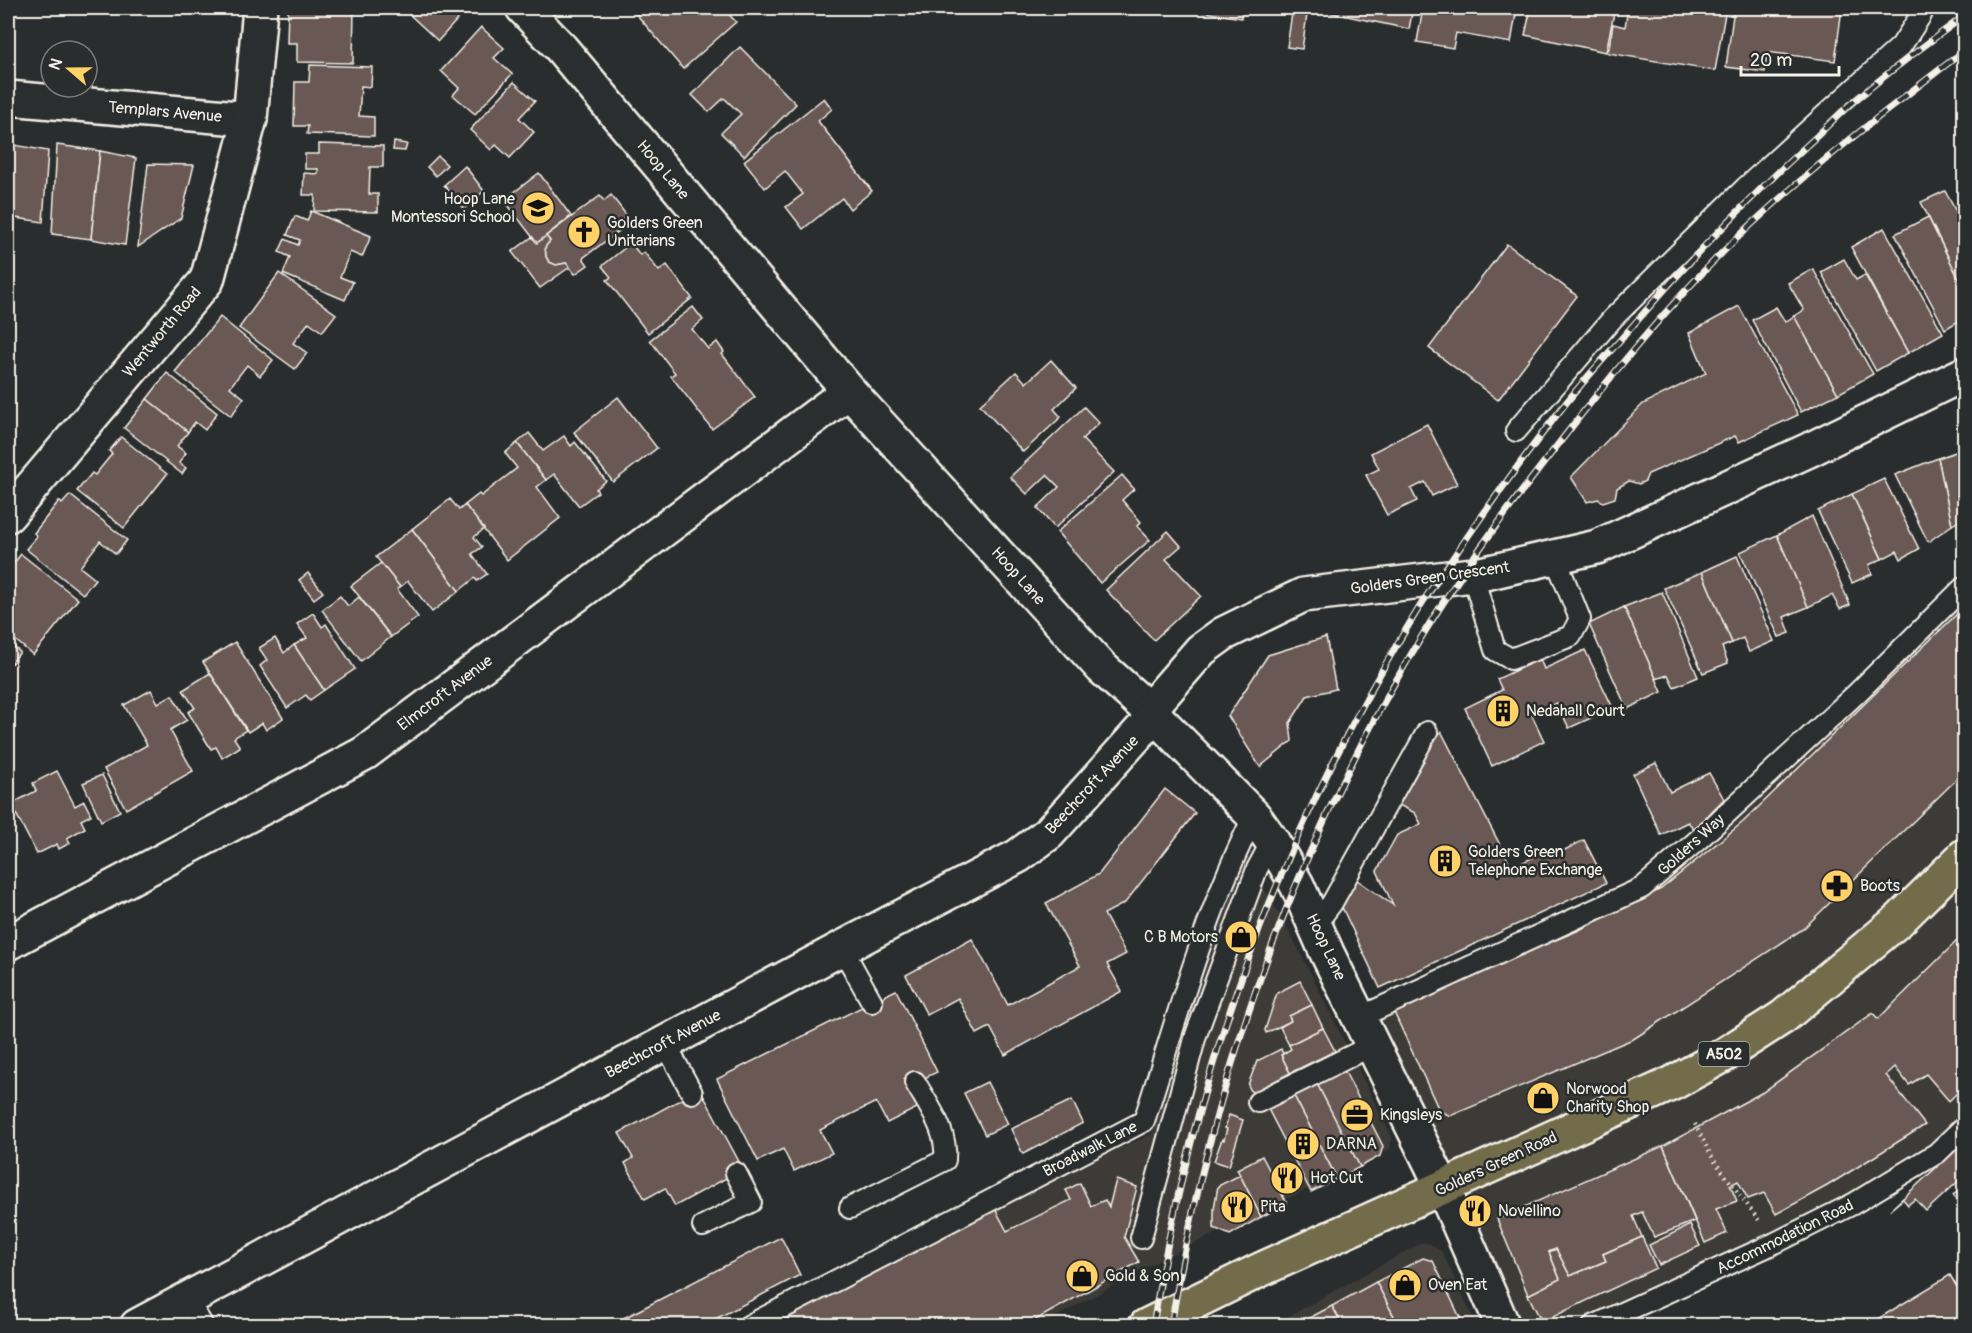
<svg xmlns="http://www.w3.org/2000/svg" width="1972" height="1333" font-family="Pangolin,sans-serif">
	<rect width="100%" height="100%" fill="#2a2d2e"/>
	<filter id="ink" filterUnits="userSpaceOnUse"><feTurbulence type="fractalNoise" baseFrequency=".0167" numOctaves="2"/><feDisplacementMap in="SourceGraphic" scale="12" xChannelSelector="R" yChannelSelector="G"/><feConvolveMatrix kernelMatrix="1 2 1 2 8 2 1 2 1" color-interpolation-filters="sRGB"/></filter>
	<g filter="url(#ink)">
		<!-- built -->
		<g fill="#3d3a39">
			<polygon points="1964,599 1964,1126 1937,1153 1593,1325 1505,1325 1360,1017 1643,896"/>
			<polygon points="1246,856 1298,948 1392,1137 1390,1149 1152,1264 1041,1325 728,1326 800,1288 1152,1134 1210,953"/>
			<polygon points="1423,1242 1430,1244 1442,1252 1477,1325 1271,1326"/>
		</g>
		<!-- building -->
		<g fill="#695853" stroke="#f4f1e8" stroke-width="1.5">
			<polygon points="288,8 354,8 353,63 297,62 297,43 287,43"/>
			<polygon points="411,8 461,8 465,11 438,41 409,14"/>
			<polygon points="631,8 723,8 736,22 683,69"/>
			<polygon points="1198,8 1242,8 1241,18 1197,11"/>
			<polygon points="1256,8 1308,8 1302,49 1287,47 1292,13"/>
			<polygon points="1318,8 1413,8 1409,29 1318,10"/>
			<polygon points="1423,8 1517,8 1511,43 1456,33 1453,48 1417,42"/>
			<polygon points="1531,8 1615,8 1606,52 1525,35"/>
			<polygon points="1628,8 1667,8 1679,10 1679,8 1726,8 1715,71 1608,53 1613,24 1625,27"/>
			<polygon points="1734,8 1842,8 1835,61 1767,52 1765,72 1726,67"/>
			<polygon points="481,27 504,48 494,58 512,74 475,114 453,95 459,88 441,71"/>
			<polygon points="740,47 796,104 744,156 721,133 741,114 724,98 709,112 692,95"/>
			<polygon points="310,65 372,67 371,87 361,86 359,116 374,117 374,136 307,134 308,126 294,126 295,82 309,82"/>
			<polygon points="514,82 535,101 519,118 534,132 510,158 496,145 491,150 470,130"/>
			<polygon points="824,98 832,109 818,121 872,191 850,209 842,198 803,229 786,207 803,194 785,171 765,188 744,161"/>
			<polygon points="394,142 407,144 405,151 393,150"/>
			<polygon points="319,144 383,146 383,167 370,167 369,194 378,194 378,212 314,211 315,195 303,195 304,173 318,174 318,169 305,169 305,154 319,154"/>
			<polygon points="14,145 48,151 43,222 9,217"/>
			<polygon points="57,145 100,151 91,239 52,234"/>
			<polygon points="100,151 136,158 125,245 91,239"/>
			<polygon points="438,156 447,165 436,176 427,167"/>
			<polygon points="148,164 194,165 181,218 138,247"/>
			<polygon points="465,166 484,191 464,209 444,185"/>
			<polygon points="539,173 571,216 537,243 504,200"/>
			<polygon points="1945,191 1958,215 1964,212 1964,289 1921,202"/>
			<polygon points="611,195 627,216 619,222 623,228 583,258 588,265 575,274 566,263 556,265 549,262 546,257 545,247 550,241 546,236 600,196 604,201"/>
			<polygon points="311,211 371,236 362,257 350,252 340,277 353,282 345,300 283,274 290,257 279,252 285,239 298,245 300,240 287,235 295,216 307,221"/>
			<polygon points="1928,217 1964,289 1961,296 1964,303 1964,318 1945,329 1895,234"/>
			<polygon points="1884,228 1943,333 1908,353 1851,247"/>
			<polygon points="546,236 550,241 545,247 546,257 549,262 556,265 566,263 570,267 540,288 512,252 532,237 537,243"/>
			<polygon points="631,243 640,255 644,252 659,271 667,265 692,298 648,333 607,280 611,277 602,266"/>
			<polygon points="1507,244 1577,296 1498,400 1429,348"/>
			<polygon points="1844,259 1856,280 1865,275 1908,353 1876,371 1821,272"/>
			<polygon points="1813,269 1873,374 1838,394 1794,316 1804,310 1788,283"/>
			<polygon points="279,273 336,314 322,332 309,322 293,343 307,353 295,369 239,328"/>
			<polygon points="1739,306 1798,415 1739,442 1735,436 1648,474 1645,481 1639,484 1629,481 1617,488 1615,498 1603,502 1598,499 1587,502 1571,477 1643,404 1706,373 1689,333"/>
			<polygon points="693,307 703,320 692,329 708,349 717,342 724,352 722,354 755,397 712,429 671,376 675,373 650,340"/>
			<polygon points="1776,307 1785,322 1794,316 1838,394 1801,412 1752,320"/>
			<polygon points="220,317 273,360 260,376 247,365 230,387 244,398 231,416 175,372"/>
			<polygon points="1051,360 1076,388 1054,409 1061,417 1023,452 980,405 1016,372 1026,383"/>
			<polygon points="167,373 217,413 205,430 195,422 188,432 147,399"/>
			<polygon points="618,397 657,448 613,482 574,432"/>
			<polygon points="147,399 188,432 177,446 186,453 179,463 186,468 182,474 124,428"/>
			<polygon points="1084,407 1099,423 1082,439 1114,472 1055,528 1037,508 1059,487 1047,475 1027,494 1010,477"/>
			<polygon points="1427,424 1457,484 1432,496 1425,482 1411,489 1417,501 1387,515 1366,475 1379,469 1371,453"/>
			<polygon points="529,433 543,451 564,436 571,446 575,442 606,481 596,489 598,492 579,506 554,474 546,480 517,443"/>
			<polygon points="121,437 167,474 124,528 77,491 92,473 95,475 112,454 109,451"/>
			<polygon points="517,443 546,480 537,487 560,518 507,560 465,505 479,494 481,496 517,468 505,453"/>
			<polygon points="1964,449 1964,517 1952,525 1938,458"/>
			<polygon points="1938,458 1952,525 1928,542 1895,475"/>
			<polygon points="1122,475 1134,489 1122,500 1141,522 1137,526 1150,540 1100,583 1057,532"/>
			<polygon points="1884,479 1919,549 1901,559 1897,551 1882,559 1852,494"/>
			<polygon points="1852,494 1882,559 1869,565 1872,574 1852,583 1818,511"/>
			<polygon points="70,495 127,540 116,554 100,541 80,567 95,579 83,594 26,549 37,536 34,533 59,501 62,504"/>
			<polygon points="450,499 459,510 465,505 484,529 474,537 482,547 472,554 487,574 477,581 475,578 459,591 412,529"/>
			<polygon points="1812,516 1850,605 1840,609 1832,595 1808,607 1777,535"/>
			<polygon points="412,529 459,591 432,612 408,581 400,587 376,557"/>
			<polygon points="1168,531 1181,546 1166,559 1201,596 1154,640 1106,590"/>
			<polygon points="1777,535 1808,607 1784,617 1790,633 1779,637 1740,552"/>
			<polygon points="21,554 78,599 33,655 8,634 8,565 11,561 14,563"/>
			<polygon points="1737,556 1774,641 1749,652 1743,638 1732,643 1702,572"/>
			<polygon points="381,563 400,587 397,589 418,617 391,637 351,586"/>
			<polygon points="1702,572 1732,643 1722,647 1728,663 1703,673 1664,588"/>
			<polygon points="308,573 323,592 314,599 299,580"/>
			<polygon points="1662,592 1698,677 1674,687 1668,675 1656,679 1624,607"/>
			<polygon points="340,596 348,606 359,597 391,637 361,661 322,610"/>
			<polygon points="1624,607 1662,692 1627,709 1589,624"/>
			<polygon points="1964,607 1964,772 1803,929 1635,1038 1450,1116 1439,1110 1392,1008 1577,931 1661,889 1743,822"/>
			<polygon points="313,613 322,627 326,624 355,669 324,690 294,645 307,638 297,624"/>
			<polygon points="1326,637 1336,689 1307,696 1290,723 1292,741 1260,767 1228,716 1268,655"/>
			<polygon points="275,638 284,653 294,645 324,690 310,700 306,695 287,708 260,666 267,660 259,648"/>
			<polygon points="8,642 20,652 8,668"/>
			<polygon points="235,642 283,718 266,730 262,723 248,732 203,662"/>
			<polygon points="1585,650 1613,708 1569,728 1557,703 1532,715 1544,741 1492,766 1465,708 1502,690 1497,679 1540,659 1544,669"/>
			<polygon points="210,673 246,730 234,738 240,747 222,758 216,747 211,749 188,712 195,708 183,690"/>
			<polygon points="151,690 158,703 172,695 187,720 170,730 193,771 126,809 104,769 147,745 124,705"/>
			<polygon points="1441,731 1512,868 1549,849 1557,854 1584,840 1606,883 1380,988 1339,901 1353,877 1393,905 1377,871 1397,835 1421,824 1415,813 1395,803"/>
			<polygon points="1656,763 1670,792 1709,773 1724,799 1694,829 1688,822 1661,835 1633,774"/>
			<polygon points="57,771 75,806 84,801 91,815 81,820 85,828 67,838 70,843 59,849 57,844 37,854 11,804 36,791 33,783"/>
			<polygon points="102,775 120,811 101,821 83,783"/>
			<polygon points="1165,789 1195,813 1125,903 1104,914 1126,954 1107,964 1122,991 1005,1055 990,1027 977,1034 958,998 927,1015 906,975 972,939 1008,1005 1080,966 1046,903 1099,874"/>
			<polygon points="1964,934 1964,1086 1949,1101 1926,1074 1909,1085 1895,1067 1886,1075 1925,1125 1827,1186 1776,1214 1764,1193 1748,1199 1738,1181 1730,1185 1737,1201 1716,1209 1727,1233 1705,1243 1663,1146 1763,1092 1873,1013 1878,1019"/>
			<polygon points="1300,981 1312,1005 1289,1016 1291,1021 1266,1033 1265,1030 1277,993"/>
			<polygon points="896,990 937,1072 908,1086 919,1107 887,1123 876,1102 820,1130 832,1153 794,1171 783,1149 758,1161 717,1079"/>
			<polygon points="1312,1005 1323,1028 1289,1045 1280,1027 1291,1021 1289,1016"/>
			<polygon points="1323,1028 1335,1051 1290,1073 1281,1055 1291,1049 1289,1045"/>
			<polygon points="1281,1049 1283,1054 1281,1055 1290,1073 1252,1093 1248,1085 1257,1061"/>
			<polygon points="1344,1070 1383,1146 1380,1156 1360,1167 1317,1084"/>
			<polygon points="987,1082 1008,1124 985,1135 964,1093"/>
			<polygon points="1317,1084 1360,1167 1337,1179 1294,1096"/>
			<polygon points="700,1089 743,1169 675,1206 665,1188 645,1199 625,1163 633,1158 619,1133"/>
			<polygon points="1294,1096 1337,1179 1311,1192 1268,1109"/>
			<polygon points="1072,1100 1083,1123 1023,1154 1011,1129"/>
			<polygon points="1229,1115 1243,1120 1229,1166 1214,1161 1222,1139 1224,1140 1227,1129 1225,1128"/>
			<polygon points="1964,1142 1964,1176 1926,1211 1915,1199 1908,1205 1903,1199 1890,1210"/>
			<polygon points="1663,1146 1695,1221 1654,1237 1642,1212 1633,1216 1642,1237 1603,1254 1606,1261 1570,1276 1556,1249 1549,1252 1560,1279 1528,1295 1497,1219"/>
			<polygon points="1262,1156 1287,1204 1261,1217 1237,1169"/>
			<polygon points="1240,1175 1261,1217 1230,1235 1214,1228 1214,1208 1218,1186"/>
			<polygon points="1116,1180 1137,1187 1124,1237 1139,1262 1025,1326 763,1326 993,1205 1007,1231 1071,1200 1066,1190 1080,1183 1091,1206 1105,1200 1109,1207"/>
			<polygon points="1964,1187 1964,1211 1953,1195"/>
			<polygon points="1690,1225 1700,1246 1659,1265 1649,1245"/>
			<polygon points="781,1237 800,1275 702,1326 617,1326 616,1322"/>
			<polygon points="1642,1237 1656,1268 1542,1322 1528,1295 1560,1279 1549,1252 1556,1249 1570,1276 1606,1261 1603,1254"/>
			<polygon points="1423,1258 1433,1261 1464,1326 1399,1326 1376,1282"/>
			<polygon points="1950,1275 1964,1299 1964,1326 1873,1326 1871,1323"/>
			<polygon points="1376,1282 1399,1326 1343,1326 1332,1306"/>
			<polygon points="1332,1306 1343,1326 1294,1326"/>
		</g>
		<g fill="none" stroke-linecap="round" stroke-linejoin="round">
			<!-- lane casing -->
			<g stroke="#f4f1e8" stroke-width="24">
				<g id="lane">
					<polyline points="1516,431 1613,318 1745,188 1901,46 1921,15 1924,8"/>
					<polyline points="1473,576 1495,650 1511,659 1571,636 1580,619 1555,557"/>
					<polyline points="1316,924 1332,903 1427,732"/>
					<polyline points="842,948 872,1002"/>
					<polyline points="1360,1017 1642,888 1699,839 1857,693 1964,587"/>
					<polyline points="665,1043 692,1093"/>
					<polyline points="1258,1102 1373,1045"/>
					<path d="M850,1208L945,1160C948,1131 929,1107 915,1082"/>
					<polyline points="703,1226 751,1202 736,1173"/>
					<polyline points="1141,1238 1196,1035 1257,869 1272,841"/>
					<polyline points="187,1299 203,1326"/>
					<path d="M748,1326L1144,1121C1177,1019 1205,912 1254,816"/>
					<polyline points="1593,1326 1775,1243 1853,1204 1937,1153 1964,1127"/>
				</g>
			</g>
			<!-- street casing -->
			<g stroke="#f4f1e8" stroke-width="38">
				<g id="street">
					<polyline points="523,8 560,47 849,391 1102,668 1149,710 1254,816 1272,841 1297,885 1327,953 1443,1188 1503,1326"/>
					<polyline points="8,98 250,119"/>
					<polyline points="8,515 207,280 250,119 260,8"/>
					<polyline points="1149,710 1201,650 1223,634 1303,595 1481,574 1597,547 1811,449 1964,374"/>
					<polyline points="8,943 365,753 849,391"/>
					<polyline points="137,1326 842,948 1018,856 1049,833 1154,716"/>
				</g>
			</g>
			<!-- primary casing -->
			<g stroke="#f4f1e8" stroke-width="38">
				<polyline id="primary" points="1146,1326 1260,1270 1673,1083 1724,1055 1783,1017 1899,920 1964,856"/>
			</g>
			<!-- path -->
			<polyline stroke="#f4f1e8" stroke-width="4" stroke-dasharray="1.5 4.5" stroke-linecap="butt" points="1695,1124 1713,1159 1761,1223"/>
			<!-- lane -->
			<use href="#lane" stroke="#2a2d2e" stroke-width="20"/>
			<!-- street -->
			<use href="#street" stroke="#2a2d2e" stroke-width="33"/>
			<!-- primary -->
			<use href="#primary" stroke="#726c4b" stroke-width="33"/>
			<!-- rail casing -->
			<g stroke="#f4f1e8" stroke-width="7">
				<g id="rail">
					<path d="M1153,1326C1193,1072 1283,827 1419,608C1431,588 1446,569 1459,549C1492,501 1526,454 1562,408C1583,381 1607,355 1629,330C1688,261 1750,197 1817,136C1832,121 1847,106 1864,93C1896,66 1931,41 1964,16"/>
					<path d="M1171,1326C1209,1092 1289,862 1409,658C1453,582 1506,511 1560,442C1613,373 1669,304 1732,243C1804,173 1884,112 1964,51"/>
				</g>
			</g>
			<!-- rail -->
			<use href="#rail" stroke="#2a2d2e" stroke-width="4.5" stroke-dasharray="14" stroke-linecap="butt"/>
		</g>
	</g>
	<!-- icons -->
	<defs>
		<g id="school-disc" transform="scale(1.725)"><circle r="9.5" fill="#ffd166" stroke="#2a2d2e"/><path d="M0-5L7-2L0 1L-7-2ZM-4 1L0 2.5L4 1V4Q0 6-4 4Z" fill="#111"/></g>
		<g id="church-disc" transform="scale(1.725)"><circle r="9.5" fill="#ffd166" stroke="#2a2d2e"/><path d="M-1.2-6h2.4v3.5h3.3v2.4h-3.3V6h-2.4V-.1h-3.3v-2.4h3.3Z" fill="#111"/></g>
		<g id="building-disc" transform="scale(1.725)"><circle r="9.5" fill="#ffd166" stroke="#2a2d2e"/><path d="M-4-6H4V6H1V3H-1V6H-4ZM-2.5-4.3h1.7v1.8h-1.7ZM.8-4.3h1.7v1.8H.8ZM-2.5-1h1.7V.8h-1.7ZM.8-1h1.7V.8H.8Z" fill="#111"/></g>
		<g id="pharmacy-disc" transform="scale(1.725)"><circle r="9.5" fill="#ffd166" stroke="#2a2d2e"/><path d="M-2-6h4v4h4v4h-4v4h-4v-4h-4v-4h4Z" fill="#111"/></g>
		<g id="shop-disc" transform="scale(1.725)"><circle r="9.5" fill="#ffd166" stroke="#2a2d2e"/><path d="M-5-2.5h2.3a2.7 3.5 0 0 1 5.4 0H5L5.5 6h-11ZM-1.5-2.5h3a1.5 2.3 0 0 0-3 0Z" fill="#111"/></g>
		<g id="office-disc" transform="scale(1.725)"><circle r="9.5" fill="#ffd166" stroke="#2a2d2e"/><path d="M-6-3h4V-5.5h4V-3h4V5H-6ZM-1-4.5V-3h2v-1.5ZM-6 0V1H6V0Z" fill="#111"/></g>
		<g id="restaurant-disc" transform="scale(1.725)"><circle r="9.5" fill="#ffd166" stroke="#2a2d2e"/><path d="M-5-6h1v4h1v-4h1v4h1v-4h1v5L-1.5 .5V6h-2V.5L-5-1ZM5-6V6H3V1.5H1.5Q1.5-4 5-6Z" fill="#111"/></g>
	</defs>
	<g fill-rule="evenodd">
		<use href="#school-disc" x="538" y="208"/>
		<use href="#church-disc" x="584" y="232"/>
		<use href="#building-disc" x="1503" y="711"/>
		<use href="#building-disc" x="1445" y="861"/>
		<use href="#pharmacy-disc" x="1837" y="886"/>
		<use href="#shop-disc" x="1241" y="937"/>
		<use href="#shop-disc" x="1543" y="1098"/>
		<use href="#office-disc" x="1357" y="1115"/>
		<use href="#building-disc" x="1303" y="1144"/>
		<use href="#restaurant-disc" x="1287" y="1178"/>
		<use href="#restaurant-disc" x="1237" y="1207"/>
		<use href="#restaurant-disc" x="1475" y="1211"/>
		<use href="#shop-disc" x="1082" y="1276"/>
		<use href="#shop-disc" x="1405" y="1285"/>
	</g>
	<g text-anchor="middle" dominant-baseline="central" stroke-width="5" stroke-linejoin="round" paint-order="stroke">
		<!-- shield labels -->
		<rect fill="#2a2d2e" stroke="#b7b6b0" stroke-width="1.5" x="1698.5" y="1042" width="51" height="24" rx="4.5"/>
		<g font-size="15" font-weight="bold" fill="#f4f1e8">
			<text x="1724" y="1054">A502</text>
		</g>
		<!-- street labels -->
		<g font-size="16" fill="#f4f1e8" stroke="#2a2d2e">
			<text transform="translate(165 112) rotate(5)">Templars Avenue</text>
			<text transform="translate(663 170) rotate(50)">Hoop Lane</text>
			<text transform="translate(162 332) rotate(-50)">Wentworth Road</text>
			<text transform="translate(1018 576) rotate(48)">Hoop Lane</text>
			<text transform="translate(1430 578) rotate(-8)">Golders Green Crescent</text>
			<text transform="translate(445 693) rotate(-37)">Elmcroft Avenue</text>
			<text transform="translate(1092 785) rotate(-47)">Beechcroft Avenue</text>
			<text transform="translate(1691 845) rotate(-42)">Golders Way</text>
			<text transform="translate(1326 947) rotate(65)">Hoop Lane</text>
			<text transform="translate(663 1044) rotate(-28)">Beechcroft Avenue</text>
			<text transform="translate(1090 1149) rotate(-27)">Broadwalk Lane</text>
			<text transform="translate(1496 1164) rotate(-25)">Golders Green Road</text>
			<text transform="translate(1785 1237) rotate(-26)">Accommodation Road</text>
		</g>
		<!-- poi labels -->
		<g font-size="16" fill="#f4f1e8" stroke="#2a2d2e" text-anchor="start">
			<text x="515" y="199" text-anchor="end">Hoop Lane<tspan x="515" dy="18">Montessori School</tspan></text>
			<text x="607" y="223">Golders Green<tspan x="607" dy="18">Unitarians</tspan></text>
			<text x="1526" y="711">Nedahall Court</text>
			<text x="1468" y="852">Golders Green<tspan x="1468" dy="18">Telephone Exchange</tspan></text>
			<text x="1860" y="886">Boots</text>
			<text x="1218" y="937" text-anchor="end">C B Motors</text>
			<text x="1566" y="1089">Norwood<tspan x="1566" dy="18">Charity Shop</tspan></text>
			<text x="1380" y="1115">Kingsleys</text>
			<text x="1326" y="1144">DARNA</text>
			<text x="1310" y="1178">Hot Cut</text>
			<text x="1260" y="1207">Pita</text>
			<text x="1498" y="1211">Novellino</text>
			<text x="1105" y="1276">Gold &amp; Son</text>
			<text x="1428" y="1285">Oven Eat</text>
		</g>
	</g>
	<!-- margin -->
	<rect width="1972" height="1333" fill="none" stroke="#2a2d2e" stroke-width="30"/>
	<rect x="15" y="15" width="1942" height="1303" fill="none" stroke="#f4f1e8" stroke-width="2" filter="url(#ink)"/>
	<!-- north arrow -->
	<g transform="translate(69 69) rotate(290)"><circle r="28" fill="#2a2d2e" stroke="#7b7b78" stroke-width="1.5"/>
	<path d="M0-4.5L10 22L0 15L-10 22Z" fill="#ffd166"/>
	<text y="-9" font-size="16" font-weight="bold" text-anchor="middle" fill="#f4f1e8">N</text>
	</g>
	<!-- scale -->
	<path d="M1741 66v9h98v-9" fill="none" stroke="#f4f1e8" stroke-width="3"/>
	<text x="1750" y="66" font-size="18" fill="#f4f1e8" stroke="#2a2d2e" stroke-width="4.5" paint-order="stroke">20 m</text>
</svg>
